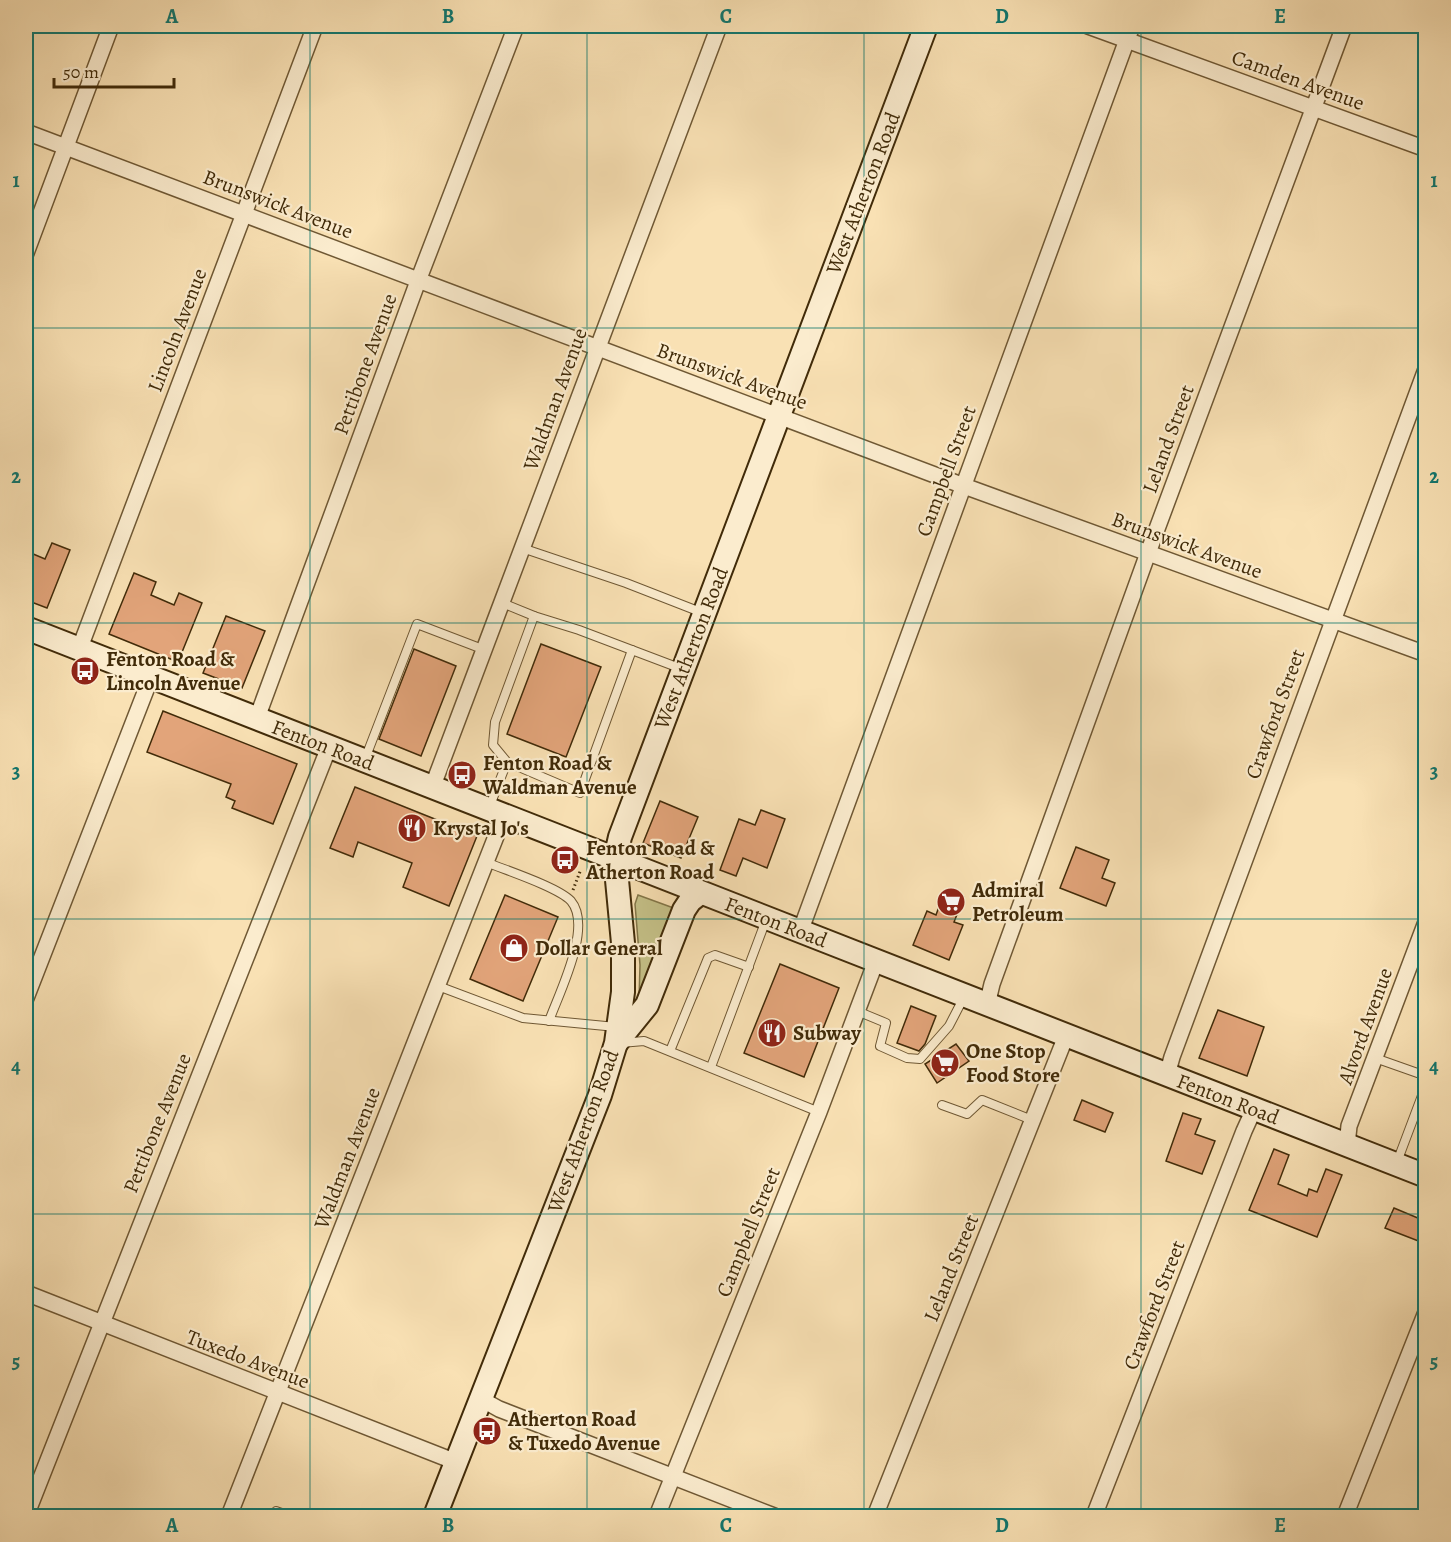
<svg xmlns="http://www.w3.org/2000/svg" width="1451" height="1542" font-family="Alegreya,serif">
	<rect width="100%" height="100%" fill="#f9e1b4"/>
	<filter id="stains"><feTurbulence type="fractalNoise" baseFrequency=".00333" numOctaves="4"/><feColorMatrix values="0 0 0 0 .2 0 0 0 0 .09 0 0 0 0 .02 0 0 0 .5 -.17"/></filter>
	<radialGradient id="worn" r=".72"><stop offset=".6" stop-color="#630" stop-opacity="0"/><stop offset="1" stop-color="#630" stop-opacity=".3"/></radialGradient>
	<!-- green -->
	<polygon fill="#c5c188" stroke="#837648" stroke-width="1.5" points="638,895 679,910 639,999 640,965 635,904"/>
	<!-- building -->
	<g fill="#e2a47a" stroke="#412b09" stroke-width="1.5">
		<polygon points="52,543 70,550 47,608 26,600 26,551 45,559"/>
		<polygon points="134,573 156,582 151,595 174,605 179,593 202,603 178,662 109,634"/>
		<polygon points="226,616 265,631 242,688 203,673"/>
		<polygon points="541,644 601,667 566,757 507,734"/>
		<polygon points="414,649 456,666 421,756 379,739"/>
		<polygon points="163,711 297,764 273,824 232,808 235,801 226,797 231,784 147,752"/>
		<polygon points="355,787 477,836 449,906 403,887 412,863 358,842 353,857 330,848"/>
		<polygon points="660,801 698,817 681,858 643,843"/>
		<polygon points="761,810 785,819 767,868 743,858 736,876 720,870 739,819 755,825"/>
		<polygon points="1076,847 1109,860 1102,878 1115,883 1106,906 1060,888"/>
		<polygon points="945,890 964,897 954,922 963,925 949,960 913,945 927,911 936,915"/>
		<polygon points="505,895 558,917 523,1001 470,979"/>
		<polygon points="780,964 839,988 804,1077 744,1053"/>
		<polygon points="911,1006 936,1016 925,1044 919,1051 897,1043"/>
		<polygon points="1218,1010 1264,1027 1247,1076 1199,1058"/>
		<polygon points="956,1044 969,1061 937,1083 925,1064"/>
		<polygon points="1082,1100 1113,1113 1105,1132 1074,1120"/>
		<polygon points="1183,1113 1201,1119 1195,1134 1215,1141 1202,1174 1166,1161"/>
		<polygon points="1274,1149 1289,1155 1278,1184 1307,1196 1309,1189 1317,1192 1326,1169 1342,1175 1317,1237 1249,1210"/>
		<polygon points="1394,1208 1425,1221 1425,1231 1421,1242 1385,1228"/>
	</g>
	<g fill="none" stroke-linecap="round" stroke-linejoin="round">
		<!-- lane casing -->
		<g stroke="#6f5834" stroke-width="10">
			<g id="lane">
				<polyline points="522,548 626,583 703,613"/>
				<polyline points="534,616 579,630 682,669"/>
				<polyline points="365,759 417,624 485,650"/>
				<polyline points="507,762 580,793 632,650"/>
				<polyline points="489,808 507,762 493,745 495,722 534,616 502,603"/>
				<path d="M486,862C505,870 558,887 571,901C593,927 559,993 549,1021"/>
				<polyline points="438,986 523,1018 616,1027"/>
				<polyline points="857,1011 886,1023 880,1046 907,1058 920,1059 949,1026 964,997"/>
				<polyline points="621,1043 644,1041 819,1112"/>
				<polyline points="670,1051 708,958 715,955 749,967"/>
				<polyline points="1375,1058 1426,1076"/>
				<polyline points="711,1067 766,920"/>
				<polyline points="942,1105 967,1114 982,1100 1032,1120"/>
				<polyline points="1397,1162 1426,1085"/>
				<polyline points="276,1511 290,1516"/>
			</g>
		</g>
		<!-- street casing -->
		<g stroke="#6f5834" stroke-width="18">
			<g id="street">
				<polyline points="1088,26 1426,149"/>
				<polyline points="26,132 964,486 1426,654"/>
				<polyline points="26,253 111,26"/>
				<polyline points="79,650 315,26"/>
				<polyline points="257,718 418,281 516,26"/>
				<path d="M432,788C528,534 622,279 719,26"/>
				<polyline points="800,932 1132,26"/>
				<polyline points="26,998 151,677"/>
				<polyline points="987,1005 992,984 1148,553 1344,26"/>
				<polyline points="1167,1075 1172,1057 1426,369"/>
				<polyline points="1347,1145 1349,1126 1426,922"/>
				<polyline points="26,1293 456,1462"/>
				<polyline points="481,1399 499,1409 774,1516"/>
				<polyline points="26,1516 329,747"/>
				<polyline points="229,1516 504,816"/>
				<polyline points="657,1516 819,1112 876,961"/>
				<polyline points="875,1516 1066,1036"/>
				<polyline points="1094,1516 1244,1131 1254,1109"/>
				<polyline points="1345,1516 1426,1312"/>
			</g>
		</g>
		<!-- secondary casing -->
		<g stroke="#412b09" stroke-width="26">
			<g id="secondary">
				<polyline points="26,628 1426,1176"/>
				<polyline points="617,1042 647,1005 684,910 690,901 700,893"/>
				<polyline points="435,1516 600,1095 616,1043 623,992 623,943 615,859 620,837 926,26"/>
			</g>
		</g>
		<!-- path -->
		<polyline stroke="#412b09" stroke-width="3" stroke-dasharray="1.5 3" stroke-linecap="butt" points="573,890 581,869"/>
		<!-- lane -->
		<use href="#lane" stroke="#fbecce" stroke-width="8"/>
		<!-- street -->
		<use href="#street" stroke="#fbecce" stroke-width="15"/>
		<!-- secondary -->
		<use href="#secondary" stroke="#fbecce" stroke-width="22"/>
	</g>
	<!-- grid -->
	<path fill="none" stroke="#0f766e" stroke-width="1.5" stroke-opacity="0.55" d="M310,26V1516M587,26V1516M864,26V1516M1141,26V1516M26,328H1426M26,623H1426M26,919H1426M26,1214H1426"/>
	<!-- icons -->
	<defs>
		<g id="bus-disc" transform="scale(1.5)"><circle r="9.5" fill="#8f2418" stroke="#fbecce"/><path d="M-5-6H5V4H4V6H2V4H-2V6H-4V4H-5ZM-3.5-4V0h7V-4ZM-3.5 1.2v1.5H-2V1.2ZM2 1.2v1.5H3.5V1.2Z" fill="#fff"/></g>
		<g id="restaurant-disc" transform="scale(1.5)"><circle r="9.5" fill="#8f2418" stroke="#fbecce"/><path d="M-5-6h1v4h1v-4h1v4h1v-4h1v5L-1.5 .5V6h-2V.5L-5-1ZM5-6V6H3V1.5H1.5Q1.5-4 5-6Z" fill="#fff"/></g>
		<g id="supermarket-disc" transform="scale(1.5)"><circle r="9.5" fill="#8f2418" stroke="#fbecce"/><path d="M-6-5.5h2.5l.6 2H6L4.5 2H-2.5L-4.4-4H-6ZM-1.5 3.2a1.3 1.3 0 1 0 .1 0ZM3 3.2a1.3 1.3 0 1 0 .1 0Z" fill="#fff"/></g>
		<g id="shop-disc" transform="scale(1.5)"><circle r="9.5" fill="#8f2418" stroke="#fbecce"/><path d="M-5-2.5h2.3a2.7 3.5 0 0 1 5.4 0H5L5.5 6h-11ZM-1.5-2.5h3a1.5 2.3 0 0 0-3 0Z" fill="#fff"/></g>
	</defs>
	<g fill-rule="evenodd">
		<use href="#bus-disc" x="85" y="671"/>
		<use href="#bus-disc" x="462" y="775"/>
		<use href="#restaurant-disc" x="412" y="828"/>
		<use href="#bus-disc" x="565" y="860"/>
		<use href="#supermarket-disc" x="951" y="902"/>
		<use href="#shop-disc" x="514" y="948"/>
		<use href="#restaurant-disc" x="772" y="1033"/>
		<use href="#supermarket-disc" x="945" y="1063"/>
		<use href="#bus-disc" x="487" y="1431"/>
	</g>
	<g text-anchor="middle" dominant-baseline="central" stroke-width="4.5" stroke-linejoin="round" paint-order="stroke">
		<!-- street labels -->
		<g font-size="21" fill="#412b09" stroke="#fbecce">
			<text transform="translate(1298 80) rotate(20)">Camden Avenue</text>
			<text transform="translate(863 193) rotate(-69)">West Atherton Road</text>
			<text transform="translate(278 204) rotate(21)">Brunswick Avenue</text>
			<text transform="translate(177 330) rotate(-69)">Lincoln Avenue</text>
			<text transform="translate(365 364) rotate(-70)">Pettibone Avenue</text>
			<text transform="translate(732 376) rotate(20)">Brunswick Avenue</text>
			<text transform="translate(555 399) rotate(-70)">Waldman Avenue</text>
			<text transform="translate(1168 439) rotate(-70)">Leland Street</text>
			<text transform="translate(946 471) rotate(-70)">Campbell Street</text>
			<text transform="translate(1187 545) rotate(20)">Brunswick Avenue</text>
			<text transform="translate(691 648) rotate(-69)">West Atherton Road</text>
			<text transform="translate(1275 714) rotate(-70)">Crawford Street</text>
			<text transform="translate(323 745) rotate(21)">Fenton Road</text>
			<text transform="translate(776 922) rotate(21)">Fenton Road</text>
			<text transform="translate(1365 1026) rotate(-70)">Alvord Avenue</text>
			<text transform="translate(1228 1099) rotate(21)">Fenton Road</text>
			<text transform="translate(157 1123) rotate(-68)">Pettibone Avenue</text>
			<text transform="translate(583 1131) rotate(-70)">West Atherton Road</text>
			<text transform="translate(347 1158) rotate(-69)">Waldman Avenue</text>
			<text transform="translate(748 1232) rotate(-68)">Campbell Street</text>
			<text transform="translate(951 1268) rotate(-68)">Leland Street</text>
			<text transform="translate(1154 1305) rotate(-69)">Crawford Street</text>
			<text transform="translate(248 1359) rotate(21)">Tuxedo Avenue</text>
		</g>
		<!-- poi labels -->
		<g font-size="21" font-weight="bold" fill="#412b09" stroke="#fbecce" text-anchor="start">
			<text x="106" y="659">Fenton Road &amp;<tspan x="106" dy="24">Lincoln Avenue</tspan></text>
			<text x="483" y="763">Fenton Road &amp;<tspan x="483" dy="24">Waldman Avenue</tspan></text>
			<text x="433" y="828">Krystal Jo's</text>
			<text x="586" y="848">Fenton Road &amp;<tspan x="586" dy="24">Atherton Road</tspan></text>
			<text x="972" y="890">Admiral<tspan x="972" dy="24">Petroleum</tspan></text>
			<text x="535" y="948">Dollar General</text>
			<text x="793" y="1033">Subway</text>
			<text x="966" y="1051">One Stop<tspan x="966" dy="24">Food Store</tspan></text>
			<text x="508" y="1419">Atherton Road<tspan x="508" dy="24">&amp; Tuxedo Avenue</tspan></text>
		</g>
	</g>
	<!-- margin -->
	<rect width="1451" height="1542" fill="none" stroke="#f9e1b4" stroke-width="66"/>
	<!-- scale -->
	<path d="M54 78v9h120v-9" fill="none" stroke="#412b09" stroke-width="3"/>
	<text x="63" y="78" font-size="18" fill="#412b09" stroke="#fbecce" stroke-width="4.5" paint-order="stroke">50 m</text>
	<rect x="33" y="33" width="1385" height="1476" fill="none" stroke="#0f766e" stroke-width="2"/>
	<g font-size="20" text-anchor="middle" font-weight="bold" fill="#0f766e">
		<text x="172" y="23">A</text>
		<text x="448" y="23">B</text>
		<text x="726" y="23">C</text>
		<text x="1002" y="23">D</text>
		<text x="1280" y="23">E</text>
		<text x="16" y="187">1</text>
		<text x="1434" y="187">1</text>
		<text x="16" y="483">2</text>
		<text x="1434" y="483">2</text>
		<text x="16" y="778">3</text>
		<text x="1434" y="778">3</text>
		<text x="16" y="1073">4</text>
		<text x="1434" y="1073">4</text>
		<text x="16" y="1368">5</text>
		<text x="1434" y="1368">5</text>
		<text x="172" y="1532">A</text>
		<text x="448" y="1532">B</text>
		<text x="726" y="1532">C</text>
		<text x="1002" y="1532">D</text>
		<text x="1280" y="1532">E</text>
	</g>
	<rect width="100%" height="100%" filter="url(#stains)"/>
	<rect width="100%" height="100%" fill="url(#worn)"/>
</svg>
